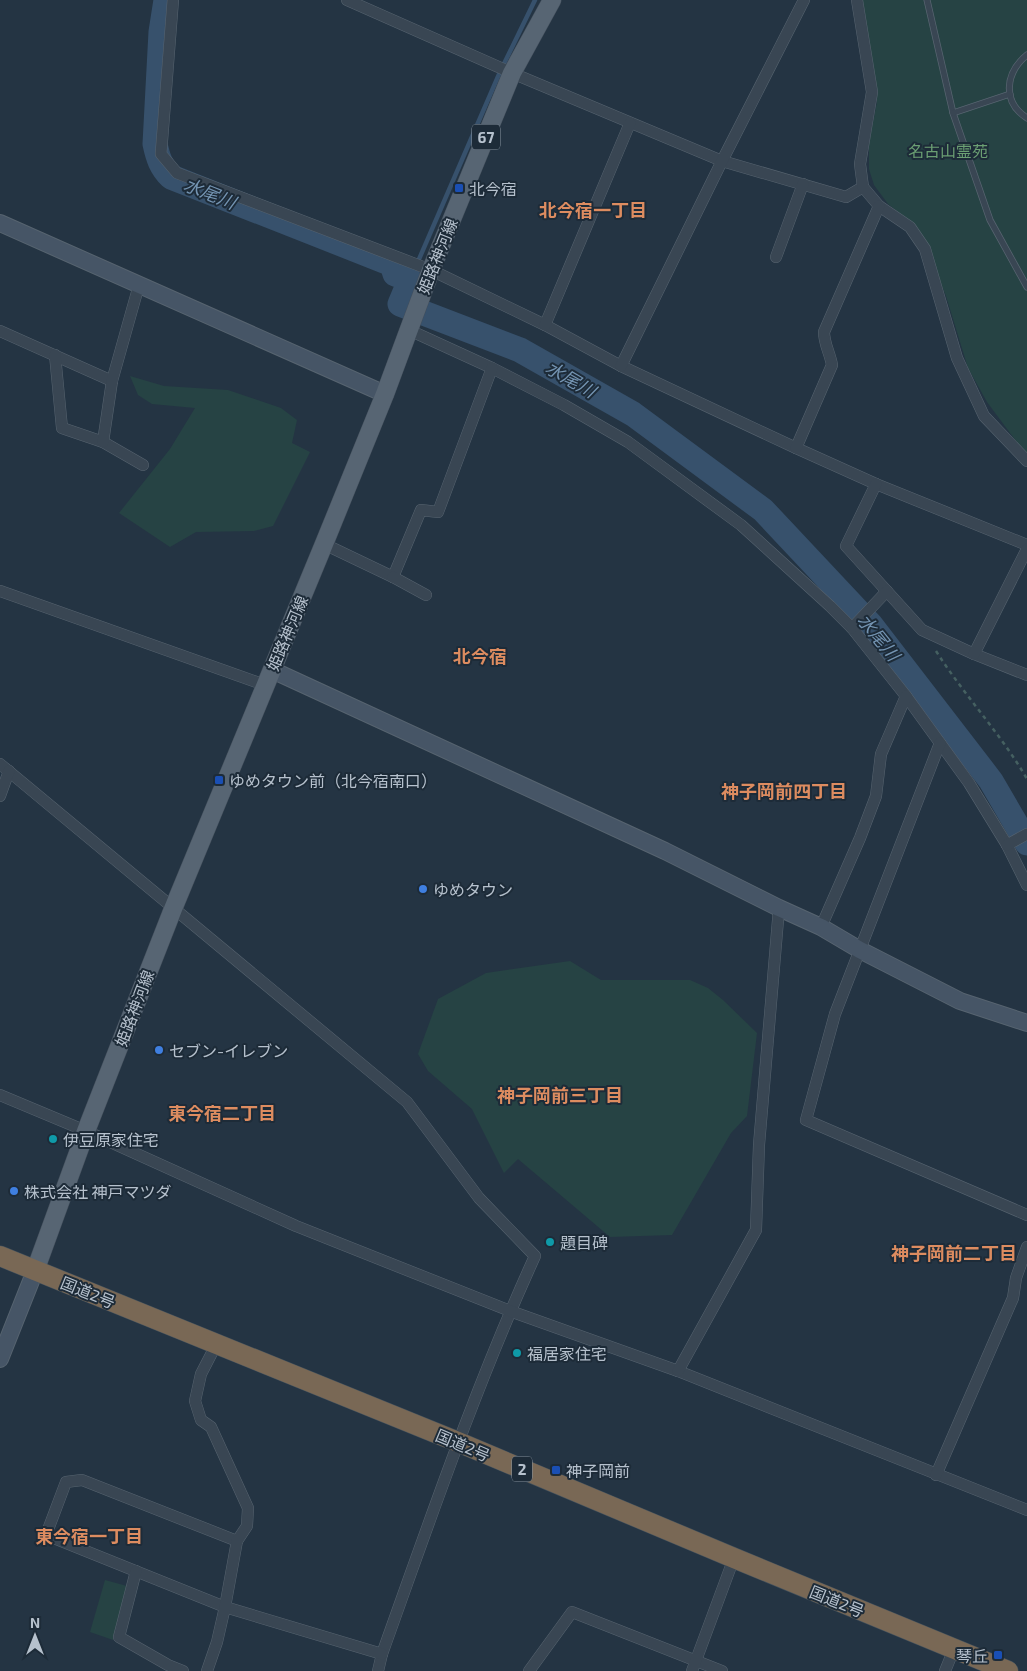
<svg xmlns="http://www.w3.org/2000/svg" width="1027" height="1671" font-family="'Exo 2','Noto Sans JP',sans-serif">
	<rect width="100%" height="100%" fill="#243443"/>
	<!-- green -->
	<g fill="#264344">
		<polygon points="862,0 1027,0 1027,456 987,402 968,368 946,296 918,228 888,204 874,185 869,169 869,143 877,102 875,81"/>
		<polygon points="130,376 164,386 228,390 281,408 297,420 292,443 310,452 273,526 254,531 196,532 170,547 119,513 170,449 195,408 152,404 138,395"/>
		<polygon points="570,961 601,980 690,980 708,988 723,1000 757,1033 747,1116 731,1133 672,1235 610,1237 518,1159 504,1173 472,1109 428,1071 418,1054 438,999 486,973"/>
		<polygon points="105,1580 127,1586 113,1640 90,1632"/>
	</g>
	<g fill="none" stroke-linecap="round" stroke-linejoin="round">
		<!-- stream -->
		<polyline stroke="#37516c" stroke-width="4.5" points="410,280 500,72 535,0"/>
		<!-- river -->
		<path stroke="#37516c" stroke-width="25" d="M166,0L161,32L155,144C158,158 161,167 171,177L392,264L395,274L410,280L400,304L520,350L633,414L763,510L871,625L991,781L1027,843"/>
		<!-- lane casing -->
		<g stroke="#576470" stroke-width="7">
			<g id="lane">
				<polyline points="927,0 953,113 990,220 1027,287"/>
				<path d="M1027,55C1005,73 1002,102 1027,118"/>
				<polyline points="953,113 1010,94"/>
			</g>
		</g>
		<!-- street casing -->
		<g stroke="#576470" stroke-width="12">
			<g id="street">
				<polyline points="173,0 161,154 177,173 431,270 545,325 621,366 796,448 876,484 1027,545"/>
				<polyline points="347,0 512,73 722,161 846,197 863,187"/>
				<polyline points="857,0 872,92 860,164 863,187 879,206 910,227 925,249 957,358 984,416 1027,461"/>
				<polyline points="776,257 803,184"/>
				<polyline points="545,325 630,123"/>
				<polyline points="409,330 492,368 564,405 628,442 741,525 830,606 852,628 906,696 969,783 1007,845 1027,885"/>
				<polyline points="0,331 112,381"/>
				<polyline points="55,355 62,428 103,442 143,465"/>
				<polyline points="621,366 722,161 804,0"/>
				<polyline points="103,442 112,381 139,285"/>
				<path d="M796,448L832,365C830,353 824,344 824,332L879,206"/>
				<polyline points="876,484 846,546 922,630 974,654 1027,675"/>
				<polyline points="324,544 393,577 421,510 438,512 492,368"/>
				<polyline points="393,577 426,595"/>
				<polyline points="0,591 265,685"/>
				<polyline points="852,628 887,591"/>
				<polyline points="974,654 1027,549"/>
				<polyline points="940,743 835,1014 806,1120 1027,1215"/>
				<path d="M0,764L407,1102L479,1198L535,1256C476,1385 430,1520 382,1654L378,1671"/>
				<polyline points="0,796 9,771"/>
				<polyline points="1007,845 1027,834"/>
				<polyline points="821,927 860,838 876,796 881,754 906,696"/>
				<polyline points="0,1095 86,1131 296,1226 510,1311 678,1371 1027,1510"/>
				<polyline points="678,1371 756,1230 759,1145 779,908"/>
				<polyline points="936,1475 1013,1298 1016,1278 1027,1247"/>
				<polyline points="237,1541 82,1480 66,1482 46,1535 225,1607 382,1654"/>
				<polyline points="136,1571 119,1637 168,1665 183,1671"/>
				<polyline points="207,1671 217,1642 225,1607 237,1541 247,1526 248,1508 211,1427 201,1420 195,1401 201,1374 217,1343"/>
				<polyline points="529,1671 572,1612 722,1671"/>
				<polyline points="692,1671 734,1558"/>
				<polyline points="945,1671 954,1649"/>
			</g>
		</g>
		<!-- secondary casing -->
		<g stroke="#576470" stroke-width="18">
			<g id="secondary">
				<polyline points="0,223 385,394"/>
				<polyline points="272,670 665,851 779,908 821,927 860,950 960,1001 1027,1023"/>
				<polyline points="0,1359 35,1271"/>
			</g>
		</g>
		<!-- primary casing -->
		<g stroke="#434f5c" stroke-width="19">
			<polyline id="primary" points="35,1271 86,1131 173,909 324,544 385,394 431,270 512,73 552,0"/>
		</g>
		<!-- highway casing -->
		<g stroke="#43515d" stroke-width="21">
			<polyline id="highway" points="0,1256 458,1442 734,1558 1008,1671"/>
		</g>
		<!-- path -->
		<path stroke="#456061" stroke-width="2.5" stroke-dasharray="4 4" stroke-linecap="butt" d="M936,651C964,695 1001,734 1027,779"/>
		<!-- lane -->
		<use href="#lane" stroke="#394653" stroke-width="5.5"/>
		<!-- street -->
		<use href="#street" stroke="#394653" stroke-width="11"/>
		<!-- secondary -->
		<use href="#secondary" stroke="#465566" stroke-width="16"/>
		<!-- primary -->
		<use href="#primary" stroke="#576573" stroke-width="18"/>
		<!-- highway -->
		<use href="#highway" stroke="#796855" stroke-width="20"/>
	</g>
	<!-- markers -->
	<g fill="#1a4fb4" stroke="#1d2b38" stroke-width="2">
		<rect x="454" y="183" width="10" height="10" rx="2.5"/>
		<rect x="214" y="775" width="10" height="10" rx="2.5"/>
		<rect x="551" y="1465" width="10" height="10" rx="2.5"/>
		<rect x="993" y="1650" width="10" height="10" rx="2.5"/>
	</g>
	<g fill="#3f7fe0" stroke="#1d2b38" stroke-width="2">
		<circle cx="423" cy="889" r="5"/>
		<circle cx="159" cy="1050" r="5"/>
		<circle cx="14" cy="1191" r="5"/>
	</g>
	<g fill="#0f9aa8" stroke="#1d2b38" stroke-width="2">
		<circle cx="53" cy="1139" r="5"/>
		<circle cx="550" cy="1242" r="5"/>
		<circle cx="517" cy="1353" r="5"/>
	</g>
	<g text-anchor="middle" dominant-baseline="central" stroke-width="4" stroke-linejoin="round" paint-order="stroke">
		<!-- shield labels -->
		<g fill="#1d2b38" stroke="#8894a0" stroke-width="1">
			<rect x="472" y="124.5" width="28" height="25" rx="4"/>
			<rect x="512" y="1456.5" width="20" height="25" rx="4"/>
		</g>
		<g font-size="15" font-weight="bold" fill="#b6c1cd">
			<text x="486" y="137">67</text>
			<text x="522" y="1469">2</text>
		</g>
		<!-- park labels -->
		<g font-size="16" fill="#6b9f73" stroke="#1d2b38">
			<text x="948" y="150">名古山霊苑</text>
		</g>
		<!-- poi labels -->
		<g font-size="16" fill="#b6c1cd" stroke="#1d2b38" text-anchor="start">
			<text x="469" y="188">北今宿</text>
			<text x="229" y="780">ゆめタウン前（北今宿南口）</text>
			<text x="433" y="889">ゆめタウン</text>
			<text x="169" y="1050">セブン-イレブン</text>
			<text x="63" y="1139">伊豆原家住宅</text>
			<text x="24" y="1191">株式会社 神戸マツダ</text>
			<text x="560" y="1242">題目碑</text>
			<text x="527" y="1353">福居家住宅</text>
			<text x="566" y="1470">神子岡前</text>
			<text x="988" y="1655" text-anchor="end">琴丘</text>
		</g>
		<!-- street labels -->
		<g font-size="16" fill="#b6c1cd" stroke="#1d2b38">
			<text transform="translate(437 256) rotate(-68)">姫路神河線</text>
			<text transform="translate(287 633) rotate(-67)">姫路神河線</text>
			<text transform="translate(134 1008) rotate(-69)">姫路神河線</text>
			<text transform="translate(88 1292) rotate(22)">国道2号</text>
			<text transform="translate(463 1445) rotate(23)">国道2号</text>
			<text transform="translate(837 1601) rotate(22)">国道2号</text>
		</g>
		<!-- water labels -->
		<g font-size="18" font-style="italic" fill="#7494b2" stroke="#1d2b38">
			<text transform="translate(210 193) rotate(22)">水尾川</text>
			<text transform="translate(571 379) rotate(30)">水尾川</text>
			<text transform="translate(879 637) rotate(51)">水尾川</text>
		</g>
		<!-- neighbourhood labels -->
		<g font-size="18" font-weight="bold" fill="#dd8c60" stroke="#1d2b38">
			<text x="593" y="210">北今宿一丁目</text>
			<text x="480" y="656">北今宿</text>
			<text x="784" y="791">神子岡前四丁目</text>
			<text x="560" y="1095">神子岡前三丁目</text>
			<text x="222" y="1113">東今宿二丁目</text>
			<text x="954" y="1253">神子岡前二丁目</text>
			<text x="89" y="1536">東今宿一丁目</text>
		</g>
	</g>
	<!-- north arrow -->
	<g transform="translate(35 1636)" stroke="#1d2b38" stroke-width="4" paint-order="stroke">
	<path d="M0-4L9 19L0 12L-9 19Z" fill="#b6c1cd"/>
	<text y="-8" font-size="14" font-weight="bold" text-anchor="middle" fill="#b6c1cd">N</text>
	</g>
</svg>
